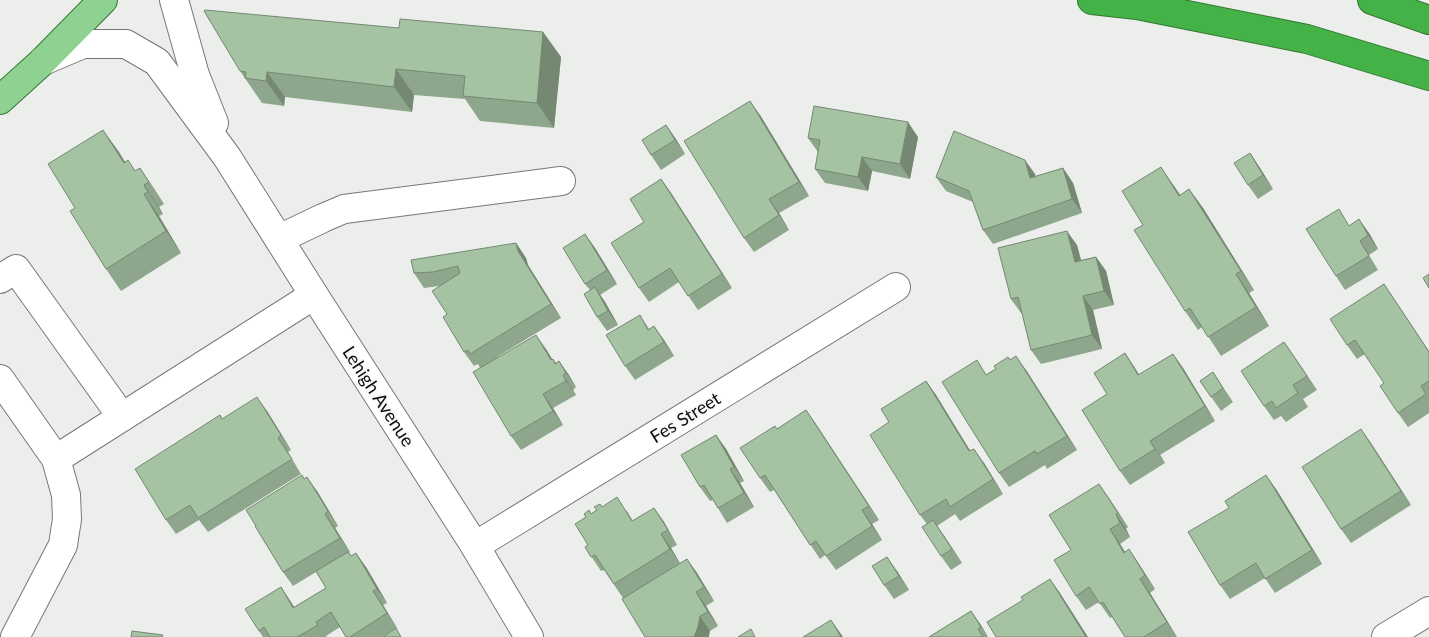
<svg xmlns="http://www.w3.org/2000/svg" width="1429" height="637" font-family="Lato,sans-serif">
	<rect width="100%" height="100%" fill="#ebeeeb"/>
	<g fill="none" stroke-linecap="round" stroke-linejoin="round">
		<!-- minor casing -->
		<g stroke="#757875" stroke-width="30">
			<g id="minor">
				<polyline points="174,0 195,75 214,123"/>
				<polyline points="43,61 83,44 126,44 157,62 227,157 314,295 475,546 529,637"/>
				<polyline points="279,239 323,218 344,209 561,181"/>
				<polyline points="0,279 16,269 122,417"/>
				<polyline points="0,379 56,459 66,495 67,519 63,545 15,637"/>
				<polyline points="56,459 314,295"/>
				<polyline points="475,546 896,287"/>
				<polyline points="1386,637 1429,611"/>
			</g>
		</g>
		<!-- major casing -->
		<g stroke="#317832" stroke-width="30">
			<polyline id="major" points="0,100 43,61 103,0"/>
		</g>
		<!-- highway casing -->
		<g stroke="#317832" stroke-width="30">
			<g id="highway">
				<polyline points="1092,0 1137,5 1307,39 1429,76"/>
				<polyline points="1372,0 1429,20"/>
			</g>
		</g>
		<!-- minor -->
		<use href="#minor" stroke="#fff" stroke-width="28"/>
		<!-- major -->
		<use href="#major" stroke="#8fd191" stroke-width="28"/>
		<!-- highway -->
		<use href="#highway" stroke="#45b247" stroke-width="28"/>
	</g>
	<!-- wall -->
	<g fill="#8ea78c">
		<polygon points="399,28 543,32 561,57 554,128 480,121 465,99 414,95 412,112 285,97 284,106 262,103 240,71"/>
		<polygon points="760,115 809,196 779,213 789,230 754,252 744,238"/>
		<polygon points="666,125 685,154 661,170 651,155"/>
		<polygon points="103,130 125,162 135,171 140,168 164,204 159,207 163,214 159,216 181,253 121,291 106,269 75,208"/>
		<polygon points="918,137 910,179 872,171 868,191 825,183 815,169 818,152 808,138"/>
		<polygon points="1250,153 1260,168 1273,189 1258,199 1248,185"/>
		<polygon points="1063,168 1073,183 1082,213 993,244 983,230 973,202 946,191 936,177 1035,174 1035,177"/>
		<polygon points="661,179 671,193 732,288 698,310 679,282 649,302 639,288 644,222"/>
		<polygon points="1174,186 1180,195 1189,189 1203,208 1254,290 1249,293 1269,326 1221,356 1202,327 1198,330 1185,311 1143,225"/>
		<polygon points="1350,225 1369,233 1378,249 1369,255 1378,270 1345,290 1336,276"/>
		<polygon points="585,234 595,248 617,284 600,295 605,302 618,325 607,331 597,317 590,290 585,284"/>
		<polygon points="516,243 526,258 528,265 561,318 497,357 546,349 552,359 553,359 556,363 559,361 576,387 573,390 576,395 553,408 563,425 521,450 511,436 480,368 478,364 474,366 464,352 447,314 439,286 424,288 414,273"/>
		<polygon points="1077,245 1081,260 1096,257 1106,271 1114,305 1093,310 1102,349 1041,364 1031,350 1022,313 1021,313 1011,299"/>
		<polygon points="1384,284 1429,351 1429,413 1408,427 1398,413 1384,383 1365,354 1357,359 1347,345"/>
		<polygon points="640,315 649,329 664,340 674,356 635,380 625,366"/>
		<polygon points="1284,342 1317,390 1303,399 1308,407 1286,422 1281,416 1274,420 1264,406"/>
		<polygon points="1125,353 1139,375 1173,354 1183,368 1215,421 1160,455 1165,463 1130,485 1120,471 1107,394"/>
		<polygon points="1010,360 1026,370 1077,450 1047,469 1045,465 1009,487 999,473 987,374"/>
		<polygon points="1213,372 1233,402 1221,411 1200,381"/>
		<polygon points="926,381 936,395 970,451 984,463 1003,494 960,521 955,514 937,526 962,563 951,570 941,556 927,524 920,515 889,422"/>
		<polygon points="806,410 879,520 872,524 882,540 836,570 825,555 820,559 774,490 770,492 760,478 777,429"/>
		<polygon points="267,411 291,450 288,452 301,474 208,532 199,520 176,534 166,520 222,419"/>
		<polygon points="1361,429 1411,505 1351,543 1341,529"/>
		<polygon points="716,435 726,449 744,481 740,483 754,507 727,523 713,500 710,501 700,487"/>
		<polygon points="304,479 317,491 338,526 335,528 350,552 349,552 351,556 366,567 387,603 383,605 397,628 382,637 346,637 340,627 326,636 327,637 263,637 259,631 281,587 294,607 326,588 316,572 293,586 283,572"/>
		<polygon points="1099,484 1128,527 1126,529 1130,537 1120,544 1125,552 1129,549 1155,589 1150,593 1177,637 1125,637 1112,617 1110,618 1099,602 1086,610 1076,596 1071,550"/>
		<polygon points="1276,489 1322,564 1275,593 1265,578 1230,599 1220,585"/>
		<polygon points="602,507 627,511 633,521 654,508 664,522 677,545 671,548 680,563 656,578 687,559 697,573 714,601 706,606 718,626 710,631 623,598 604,570 601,571 585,547 588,545 592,513"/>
		<polygon points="897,571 909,590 894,599 884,585"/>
		<polygon points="971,611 988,637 929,637"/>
	</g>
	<!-- shaded-wall -->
	<g fill="#748872">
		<polygon points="543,32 561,57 554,128 537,103"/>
		<polygon points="396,69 414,95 412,112 394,87"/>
		<polygon points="267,72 285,97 284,106 266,81"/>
		<polygon points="750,101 760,115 809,196 799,182"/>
		<polygon points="908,122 918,137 910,179 900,164"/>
		<polygon points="666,125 676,139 685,154 675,140"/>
		<polygon points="103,130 119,152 139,185 124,163"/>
		<polygon points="1250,153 1260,168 1273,189 1263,175"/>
		<polygon points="862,157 872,171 868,191 858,177"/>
		<polygon points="1025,160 1035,174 1040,192 1030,178"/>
		<polygon points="1161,167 1174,186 1193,214 1179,196"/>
		<polygon points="140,168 155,190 164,204 149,182"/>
		<polygon points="1063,168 1073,183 1082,213 1072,199"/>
		<polygon points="661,179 671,193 732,288 722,274"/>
		<polygon points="144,185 159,207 163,214 148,192"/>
		<polygon points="1189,189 1203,208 1254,290 1241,271"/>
		<polygon points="144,194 159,216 181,253 166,231"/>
		<polygon points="769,199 779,213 789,230 779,215"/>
		<polygon points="1359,219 1369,233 1378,249 1368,235"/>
		<polygon points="1067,231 1077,245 1085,276 1075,262"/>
		<polygon points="585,234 595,248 617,284 607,270"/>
		<polygon points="516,243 526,258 528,265 561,318 551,304 518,251"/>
		<polygon points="1096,257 1106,271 1114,305 1104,291"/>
		<polygon points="1236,274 1249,293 1269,326 1256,307"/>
		<polygon points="595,287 605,302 618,325 608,311"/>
		<polygon points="1083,296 1093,310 1102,349 1092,335"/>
		<polygon points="654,326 664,340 674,356 664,342"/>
		<polygon points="536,335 546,349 561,374 551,360"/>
		<polygon points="1284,342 1294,356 1317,390 1307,376"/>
		<polygon points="1125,353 1135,368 1148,389 1138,375"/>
		<polygon points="1173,354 1183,368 1215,421 1205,406"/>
		<polygon points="1016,356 1026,370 1077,450 1067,436"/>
		<polygon points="559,361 569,375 576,387 566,373"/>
		<polygon points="563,375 573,390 576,395 566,381"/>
		<polygon points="926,381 936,395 979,465 969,451"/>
		<polygon points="543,394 553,408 563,425 553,411"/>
		<polygon points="257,397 267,411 291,450 281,435"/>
		<polygon points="806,410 816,424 879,520 869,506"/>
		<polygon points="1361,429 1371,443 1411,505 1401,491"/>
		<polygon points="716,435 726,449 744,481 734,467"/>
		<polygon points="1150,441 1160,455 1165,463 1155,449"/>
		<polygon points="974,449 984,463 1003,494 993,479"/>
		<polygon points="730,469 740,483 754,507 744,493"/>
		<polygon points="1266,475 1276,489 1322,564 1312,550"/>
		<polygon points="307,477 317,491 338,526 328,511"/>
		<polygon points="1099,484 1109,498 1128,527 1118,513"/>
		<polygon points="654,508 664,522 677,545 668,530"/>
		<polygon points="862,510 872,524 882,540 872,526"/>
		<polygon points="325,514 335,528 350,552 340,538"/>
		<polygon points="1116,514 1126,529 1130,537 1120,523"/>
		<polygon points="933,520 943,534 962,563 952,549"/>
		<polygon points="1110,529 1120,544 1134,567 1124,553"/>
		<polygon points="661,534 671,548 680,563 670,549"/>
		<polygon points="1129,549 1139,564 1155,589 1145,575"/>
		<polygon points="356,553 366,567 387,603 377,589"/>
		<polygon points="887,557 897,571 909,590 899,576"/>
		<polygon points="687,559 697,573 714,601 704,587"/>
		<polygon points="1050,579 1060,593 1088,637 1086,637"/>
		<polygon points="1140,579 1150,593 1177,637 1167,622"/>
		<polygon points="281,587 291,602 303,622 293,608"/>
		<polygon points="373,591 383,605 397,628 387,613"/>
		<polygon points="696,592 706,606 718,626 708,612"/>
		<polygon points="971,611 981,625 988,637 981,627"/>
		<polygon points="700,616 710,631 709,637 694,637"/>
		<polygon points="831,620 841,634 843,637 841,637"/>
	</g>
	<!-- building -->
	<g fill="#a5c2a3" stroke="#748872">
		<polygon points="205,10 399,28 400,19 543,32 537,103 463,96 465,76 396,69 394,87 267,72 266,81 245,78 246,72 240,71 204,11"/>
		<polygon points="750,101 799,182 769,199 779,215 744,238 684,141"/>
		<polygon points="814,106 908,122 900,164 862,157 858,177 815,169 820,140 808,138"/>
		<polygon points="666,125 675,140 651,155 642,140"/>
		<polygon points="103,130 124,163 128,160 135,171 140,168 149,182 144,185 148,192 144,194 166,231 106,269 70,211 75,208 48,164"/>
		<polygon points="954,131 1025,160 1030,178 1063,168 1072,199 983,230 969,191 936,177"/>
		<polygon points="1250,153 1263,175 1248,185 1234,163"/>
		<polygon points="1161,167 1179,196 1189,189 1241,271 1236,274 1256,307 1208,337 1190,308 1185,311 1134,230 1143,225 1122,191"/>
		<polygon points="661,179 722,274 688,296 670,268 639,288 611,243 644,222 630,199"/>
		<polygon points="1339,209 1349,226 1359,219 1368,235 1360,241 1369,256 1336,276 1306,229"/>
		<polygon points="1067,231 1075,262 1096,257 1104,291 1083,296 1092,335 1031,350 1018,297 1011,299 998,248"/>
		<polygon points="585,234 607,270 585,284 563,248"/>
		<polygon points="516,243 518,251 551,304 470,354 468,350 464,352 443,317 447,314 432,291 460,273 458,266 433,272 414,273 411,260"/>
		<polygon points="1429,274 1429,288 1423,278"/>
		<polygon points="1384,284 1429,352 1429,381 1421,386 1426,394 1398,413 1380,386 1384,383 1355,340 1347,345 1330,319"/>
		<polygon points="595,287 608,311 597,317 584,294"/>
		<polygon points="640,315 648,330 654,326 664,342 625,366 606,335"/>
		<polygon points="536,335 551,360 553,359 555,364 559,361 566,373 563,375 566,381 543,394 553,411 511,436 473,372"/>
		<polygon points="1284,342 1307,376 1293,385 1298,393 1276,408 1272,401 1264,406 1241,371"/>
		<polygon points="1125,353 1138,375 1173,354 1205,406 1150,441 1155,449 1120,471 1082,410 1107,394 1094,373"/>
		<polygon points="1016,356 1067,436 1037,454 1035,451 999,473 942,382 977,360 986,375 996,369 994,366 1008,357 1010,360"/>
		<polygon points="1213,372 1223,388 1211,397 1200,381"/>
		<polygon points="926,381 969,451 974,449 993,479 950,507 946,499 920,515 870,435 889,422 881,409"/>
		<polygon points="257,397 281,435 278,438 292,459 198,518 190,505 166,520 135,469 220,415 222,419"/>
		<polygon points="806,410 869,506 862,510 872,526 826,556 816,541 810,545 765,475 760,478 740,448 775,426 777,429"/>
		<polygon points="1361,429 1401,491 1341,529 1302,467"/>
		<polygon points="716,435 734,467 730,469 744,493 718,508 704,485 700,487 681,455"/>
		<polygon points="302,475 304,479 307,477 328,511 325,514 340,538 283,572 255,526 256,526 246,510"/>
		<polygon points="1266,475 1312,550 1265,579 1256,563 1220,585 1188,532 1229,508 1225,501"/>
		<polygon points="1099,484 1118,513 1116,514 1120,523 1110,529 1124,553 1129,549 1145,575 1140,579 1167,622 1144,637 1125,637 1103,602 1100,604 1089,587 1076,596 1054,560 1071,550 1049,515"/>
		<polygon points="617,497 632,521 654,508 668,530 661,534 670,549 614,584 595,555 591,557 585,547 588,545 575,524 586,517 584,514 589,510 591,514 597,510 594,507 600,504 602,507"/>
		<polygon points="933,520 952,549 941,556 922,527"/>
		<polygon points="348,552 351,556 356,553 377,589 373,591 387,613 350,637 346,637 331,612 316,622 318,625 297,637 270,637 264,627 259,631 245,609 281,587 293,608 326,588 316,571"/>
		<polygon points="887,557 899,576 884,585 872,566"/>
		<polygon points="687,559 704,587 696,592 708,612 700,616 698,627 694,637 645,637 622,599"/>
		<polygon points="1050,579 1086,637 996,637 987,622 1023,600 1021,597"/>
		<polygon points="971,611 981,627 978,629 983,637 929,637"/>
		<polygon points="831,620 841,637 803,637"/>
		<polygon points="396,628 401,637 383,637"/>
		<polygon points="751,629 755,637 738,637"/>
		<polygon points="132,631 163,635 162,637 131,637"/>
	</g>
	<g text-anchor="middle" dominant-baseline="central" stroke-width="4.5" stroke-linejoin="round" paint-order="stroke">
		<!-- street labels -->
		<g font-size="18" fill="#0c0d0c" stroke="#f8fbf8">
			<text transform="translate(379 396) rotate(57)">Lehigh Avenue</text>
			<text transform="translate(685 417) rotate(-32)">Fes Street</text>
		</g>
	</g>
</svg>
